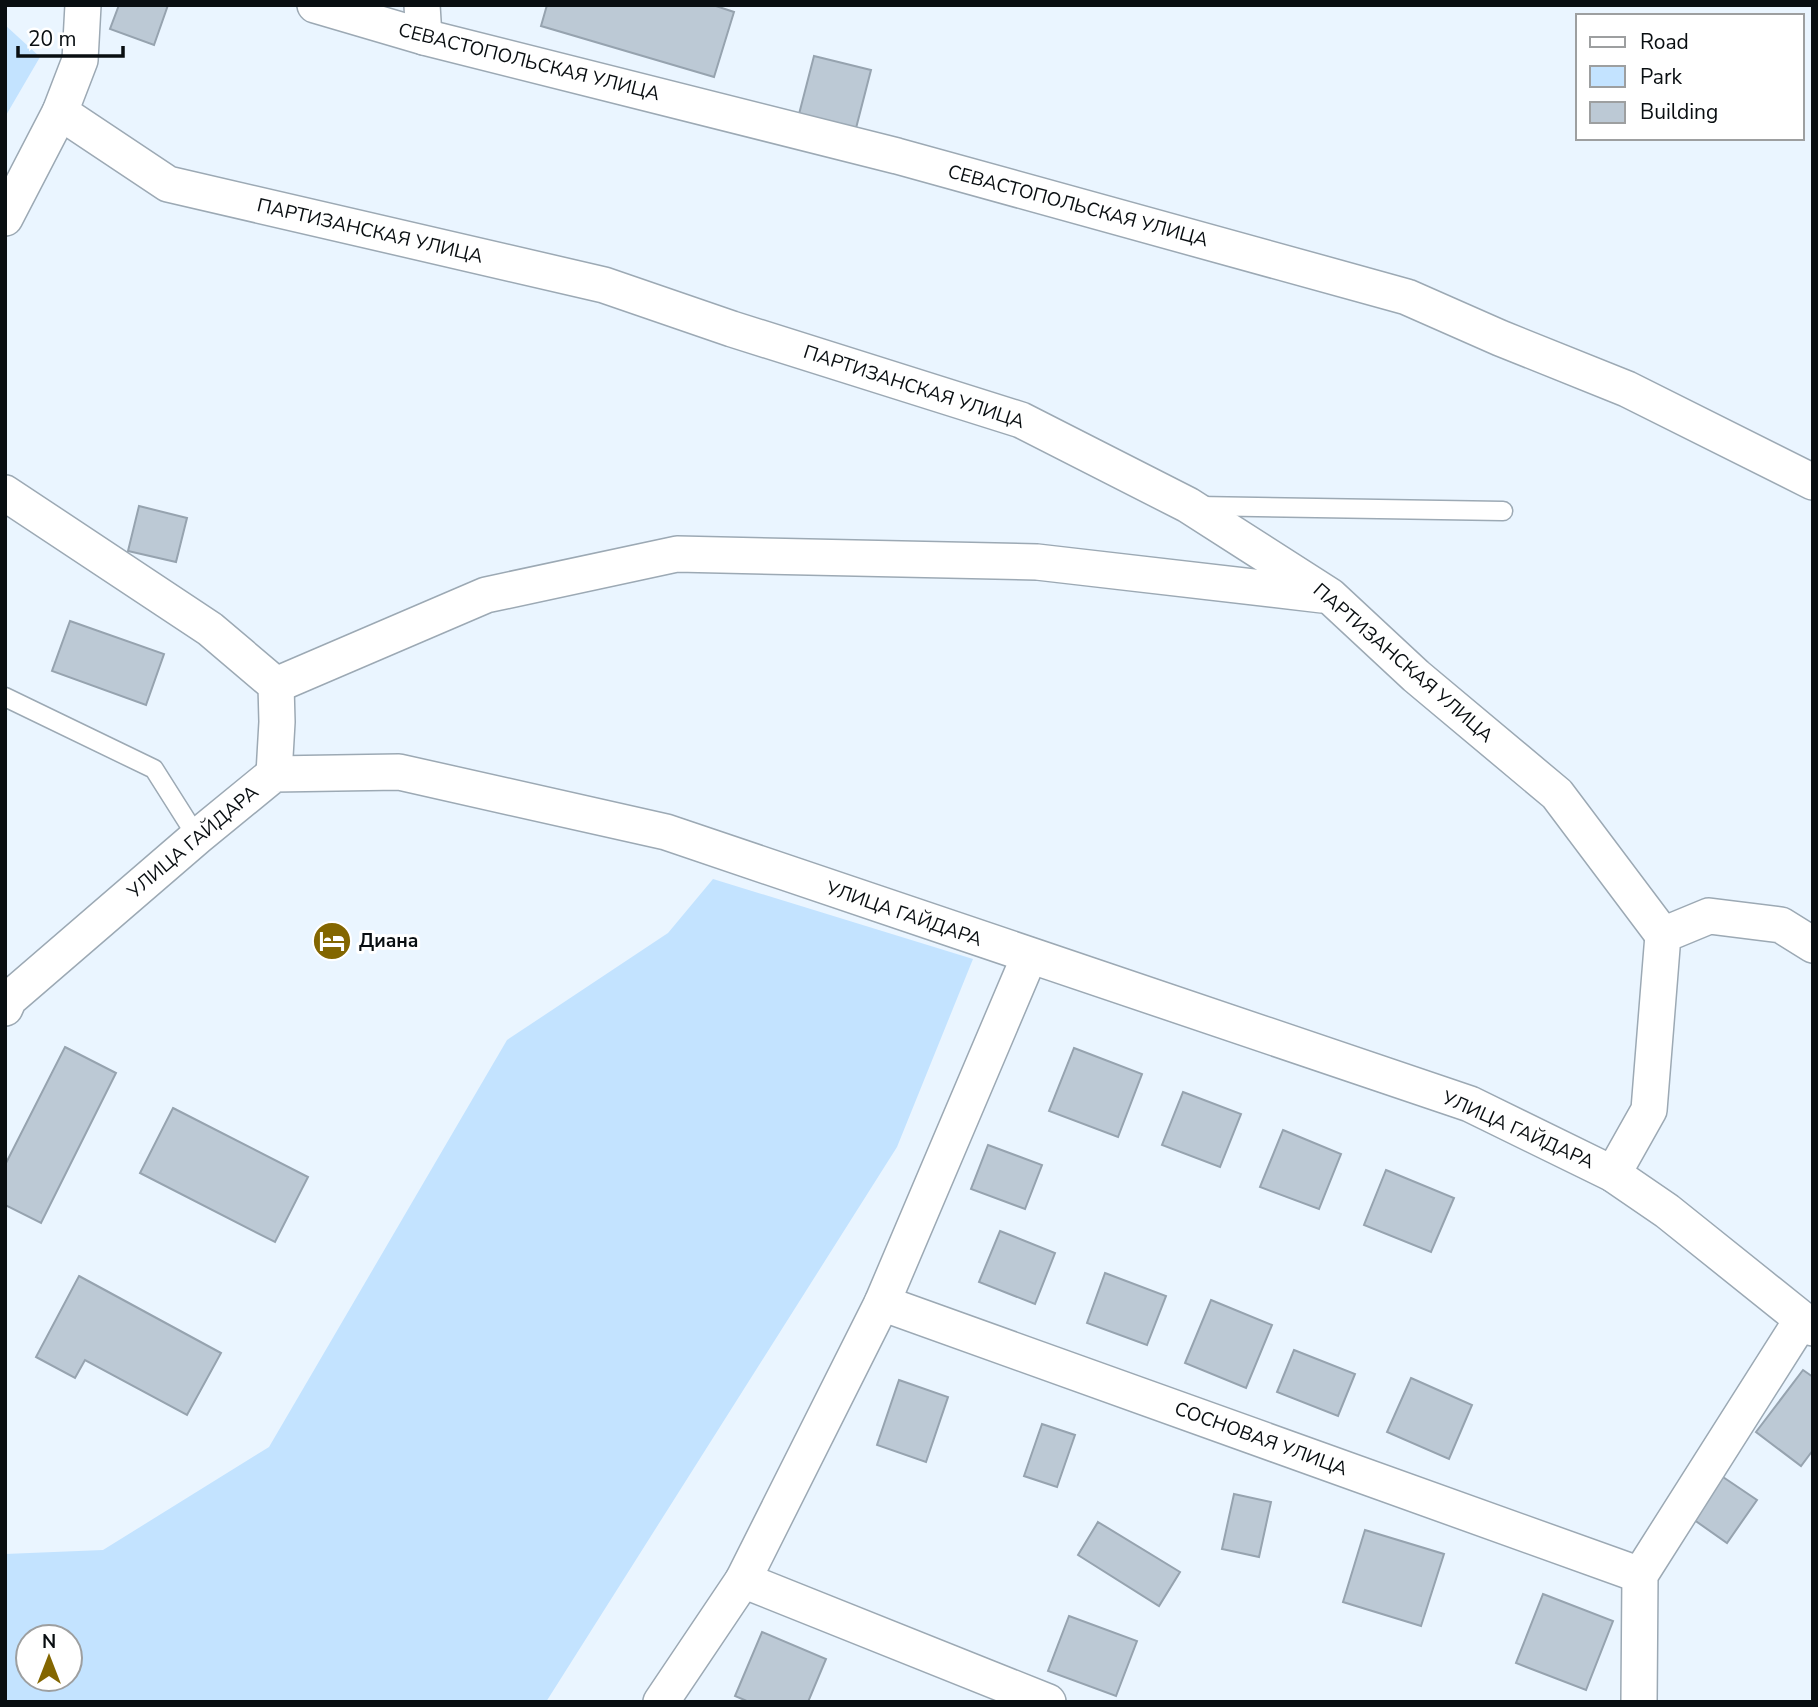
<svg xmlns="http://www.w3.org/2000/svg" width="1818" height="1707" font-family="'Nunito Sans',sans-serif">
	<rect width="100%" height="100%" fill="#eaf5ff"/>
	<!-- green -->
	<g fill="#c3e3ff" fill-rule="evenodd">
		<polygon points="5,25 40,57 5,117"/>
		<path d="M713,879L973,959L897,1147L546,1702H5V1554L103,1550L269,1447L507,1040L668,933ZM28,1637H70V1679H28Z"/>
	</g>
	<!-- building -->
	<g fill="#bcc9d5" stroke="#96a3af" stroke-width="2">
		<polygon points="119,5 168,5 154,45 110,29"/>
		<polygon points="547,5 713,5 734,12 714,77 541,26"/>
		<polygon points="814,56 871,70 855,132 798,118"/>
		<polygon points="139,506 187,518 176,562 128,551"/>
		<polygon points="70,621 164,654 146,705 52,671"/>
		<polygon points="65,1047 116,1073 41,1223 5,1205 5,1165"/>
		<polygon points="1074,1048 1142,1074 1118,1137 1049,1111"/>
		<polygon points="1183,1092 1241,1114 1220,1167 1162,1145"/>
		<polygon points="173,1108 308,1177 275,1242 140,1173"/>
		<polygon points="1283,1130 1341,1154 1319,1209 1260,1187"/>
		<polygon points="988,1145 1042,1165 1025,1209 971,1189"/>
		<polygon points="1386,1170 1454,1198 1431,1252 1364,1225"/>
		<polygon points="1000,1231 1055,1253 1035,1304 979,1282"/>
		<polygon points="1105,1273 1166,1296 1147,1345 1087,1323"/>
		<polygon points="79,1276 221,1353 187,1415 85,1360 75,1378 36,1357"/>
		<polygon points="1211,1300 1272,1325 1246,1388 1185,1363"/>
		<polygon points="1294,1350 1355,1374 1338,1416 1277,1392"/>
		<polygon points="1803,1370 1813,1377 1813,1450 1801,1466 1756,1432"/>
		<polygon points="1411,1378 1472,1405 1449,1459 1387,1432"/>
		<polygon points="899,1380 948,1397 926,1462 877,1445"/>
		<polygon points="1042,1424 1075,1435 1057,1487 1024,1476"/>
		<polygon points="1720,1475 1757,1500 1727,1543 1690,1517"/>
		<polygon points="1234,1494 1271,1502 1259,1557 1222,1549"/>
		<polygon points="1098,1522 1180,1572 1159,1606 1078,1555"/>
		<polygon points="1365,1530 1444,1554 1421,1626 1343,1602"/>
		<polygon points="1543,1594 1613,1621 1586,1690 1516,1663"/>
		<polygon points="1069,1616 1137,1641 1116,1696 1048,1671"/>
		<polygon points="762,1632 826,1659 808,1702 749,1702 735,1696"/>
	</g>
	<g fill="none" stroke-linecap="round" stroke-linejoin="round">
		<!-- lane casing -->
		<g stroke="#9ca9b4" stroke-width="21">
			<g id="lane">
				<polyline points="1198,506 1503,511"/>
				<polyline points="5,697 154,769 197,837"/>
			</g>
		</g>
		<!-- street casing -->
		<g stroke="#9ca9b4" stroke-width="38">
			<g id="street">
				<polyline points="315,5 424,37 897,156 1407,297 1500,338 1627,389 1813,482"/>
				<polyline points="422,5 424,37"/>
				<polyline points="60,112 168,184 604,285 732,329 1021,420 1188,505 1330,596 1416,676 1557,794 1663,935"/>
				<polyline points="5,218 60,112 80,60 83,5"/>
				<polyline points="5,493 210,629 276,685 277,722 274,774"/>
				<polyline points="276,685 486,595 677,554 1037,562 1322,595"/>
				<polyline points="5,1008 9,999 197,837 274,774 399,772 666,832 1470,1104 1613,1174 1667,1211 1813,1328"/>
				<polyline points="1613,1174 1649,1110 1663,935 1709,916 1781,925 1813,945"/>
				<polyline points="882,1303 1640,1575"/>
				<polyline points="743,1580 1048,1702"/>
				<polyline points="661,1702 743,1580 882,1303 1029,957"/>
				<polyline points="1639,1702 1640,1575 1801,1321"/>
			</g>
		</g>
		<!-- lane -->
		<use href="#lane" stroke="#fff" stroke-width="18"/>
		<!-- street -->
		<use href="#street" stroke="#fff" stroke-width="35"/>
	</g>
	<!-- icons -->
	<defs>
		<g id="hotel-disc" transform="scale(2.0125)"><circle r="9.5" fill="#836600" stroke="#fff"/><path d="M-6-4.5h1.5V1H6V5H4.5V3h-9V5H-6ZM-4 0a1.8 1.8 0 1 1 3.6 0ZM.5 0V-2.5h3Q6-2.5 6 0Z" fill="#fff"/></g>
	</defs>
	<g fill-rule="evenodd">
		<use href="#hotel-disc" x="332" y="941"/>
	</g>
	<g text-anchor="middle" dominant-baseline="central" stroke-width="6" stroke-linejoin="round" paint-order="stroke">
		<!-- street labels -->
		<g font-size="19" fill="#090e11" stroke="#fff">
			<text transform="translate(529 62) rotate(14)">СЕВАСТОПОЛЬСКАЯ УЛИЦА</text>
			<text transform="translate(1078 206) rotate(15)">СЕВАСТОПОЛЬСКАЯ УЛИЦА</text>
			<text transform="translate(370 231) rotate(13)">ПАРТИЗАНСКАЯ УЛИЦА</text>
			<text transform="translate(914 387) rotate(18)">ПАРТИЗАНСКАЯ УЛИЦА</text>
			<text transform="translate(1403 663) rotate(41)">ПАРТИЗАНСКАЯ УЛИЦА</text>
			<text transform="translate(193 842) rotate(-40)">УЛИЦА ГАЙДАРА</text>
			<text transform="translate(904 914) rotate(19)">УЛИЦА ГАЙДАРА</text>
			<text transform="translate(1518 1130) rotate(24)">УЛИЦА ГАЙДАРА</text>
			<text transform="translate(1261 1439) rotate(20)">СОСНОВАЯ УЛИЦА</text>
		</g>
		<!-- poi labels -->
		<g font-size="19" font-weight="bold" fill="#090e11" stroke="#fff" text-anchor="start">
			<text x="359" y="941">Диана</text>
		</g>
	</g>
	<!-- border -->
	<rect width="1818" height="1707" fill="none" stroke="#090e11" stroke-width="14"/>
	<!-- legend -->
	<rect x="1576" y="14" width="228" height="126" fill="#ffffff" stroke="#9d9fa0" stroke-width="2"/>
	<rect x="1590" y="37" width="35" height="10" fill="#ffffff" stroke="#9d9fa0" stroke-width="2"/>
	<text x="1640" y="49" font-size="21" fill="#090e11">Road</text>
	<rect x="1590" y="66" width="35" height="21" fill="#c3e3ff" stroke="#9d9fa0" stroke-width="2"/>
	<text x="1640" y="84" font-size="21" fill="#090e11">Park</text>
	<rect x="1590" y="102" width="35" height="21" fill="#bcc9d5" stroke="#9d9fa0" stroke-width="2"/>
	<text x="1640" y="119" font-size="21" fill="#090e11">Building</text>
	<!-- north arrow -->
	<g transform="translate(49 1658)"><circle r="33" fill="#ffffff" stroke="#9d9fa0" stroke-width="2"/>
	<path d="M0-5L12 26L0 18L-12 26Z" fill="#836600"/>
	<text y="-10" font-size="19" font-weight="bold" text-anchor="middle" fill="#090e11">N</text>
	</g>
	<!-- scale -->
	<path d="M18 46v10h105v-10" fill="none" stroke="#090e11" stroke-width="3.5"/>
	<text x="28" y="46" font-size="21" fill="#090e11" stroke="#ffffff" stroke-width="5" paint-order="stroke">20 m</text>
</svg>
